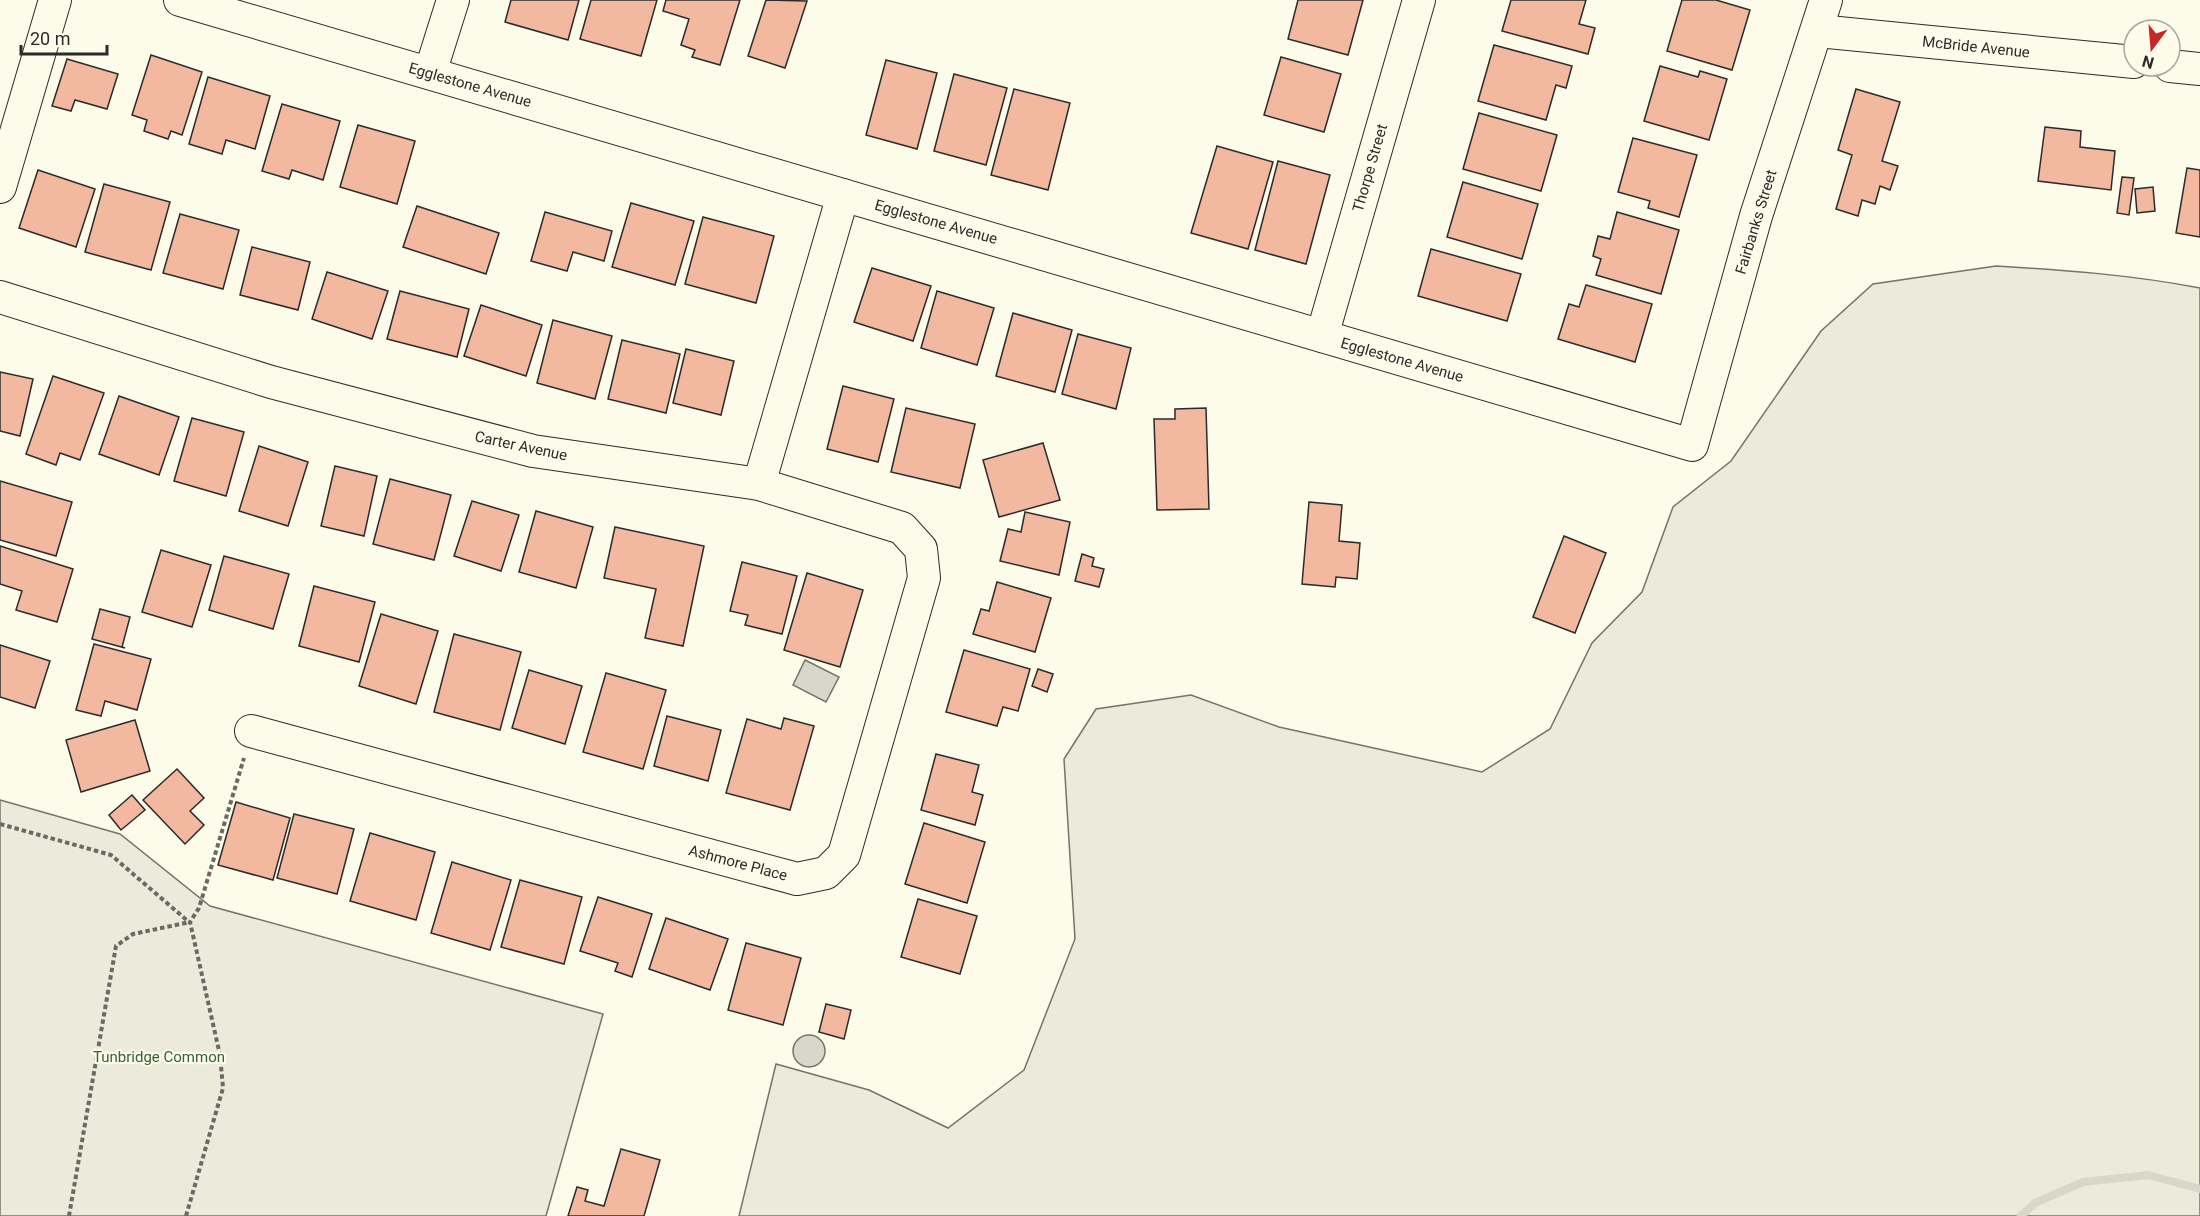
<svg xmlns="http://www.w3.org/2000/svg" width="2200" height="1216" font-family="Roboto,sans-serif">
	<rect width="100%" height="100%" fill="#fdfbea"/>
	<!-- green -->
	<g fill="#ecebdb" stroke="#74746e" stroke-width="1.5">
		<path d="M1996,266C2064,270 2133,275 2200,288V1216H739L776,1064L869,1090L948,1128L1024,1070L1075,939L1064,759L1096,709L1191,695L1279,727L1482,772L1550,729L1592,643L1642,592L1673,507L1731,461L1821,331L1873,284Z"/>
		<polygon points="0,800 120,834 210,906 603,1014 546,1216 0,1216"/>
	</g>
	<!-- water -->
	<g fill="#d8d7c9" stroke="#74746e" stroke-width="1.5">
		<polygon points="805,660 839,677 826,702 793,685"/>
		<circle cx="809" cy="1051" r="16"/>
	</g>
	<g fill="none" stroke-linecap="round" stroke-linejoin="round">
		<!-- stream -->
		<polyline stroke="#d8d7c9" stroke-width="8" points="2021,1216 2035,1203 2083,1182 2148,1175 2200,1189"/>
	</g>
	<!-- building -->
	<g fill="#f2b8a0" stroke="#2b2b2b" stroke-width="1.5">
		<polygon points="511,0 579,0 568,40 505,22"/>
		<polygon points="591,0 657,0 641,56 580,39"/>
		<polygon points="666,0 740,0 720,65 692,57 695,50 681,45 689,19 663,11"/>
		<polygon points="766,0 807,1 785,68 748,56"/>
		<polygon points="1298,0 1363,0 1348,55 1288,39"/>
		<polygon points="1511,0 1586,0 1579,24 1595,28 1588,54 1502,31"/>
		<polygon points="1682,0 1716,0 1750,10 1732,70 1667,51"/>
		<polygon points="1494,45 1572,66 1566,88 1556,85 1546,120 1478,101"/>
		<polygon points="151,55 202,72 182,135 171,131 168,139 144,131 147,120 132,115"/>
		<polygon points="1281,57 1341,74 1324,132 1264,115"/>
		<polygon points="67,59 118,74 107,109 75,100 71,111 52,106"/>
		<polygon points="886,60 937,73 917,149 866,135"/>
		<polygon points="1660,66 1698,77 1700,71 1727,79 1709,140 1644,121"/>
		<polygon points="954,74 1007,88 986,165 934,151"/>
		<polygon points="208,77 270,96 255,149 226,140 222,154 189,144"/>
		<polygon points="1014,89 1070,103 1048,190 991,175"/>
		<polygon points="1856,89 1900,102 1882,161 1898,166 1890,190 1880,186 1875,204 1862,200 1858,216 1836,209 1852,155 1838,150"/>
		<polygon points="282,104 340,121 323,180 292,170 289,179 262,171"/>
		<polygon points="1479,113 1557,135 1541,191 1463,169"/>
		<polygon points="358,125 415,141 397,204 340,187"/>
		<polygon points="2045,127 2081,131 2080,147 2115,151 2111,190 2038,181"/>
		<polygon points="1633,138 1697,155 1679,217 1648,208 1650,201 1618,192"/>
		<polygon points="1217,146 1273,162 1248,249 1191,233"/>
		<polygon points="1278,161 1330,175 1306,264 1255,250"/>
		<polygon points="2187,168 2200,170 2200,237 2176,233"/>
		<polygon points="38,170 95,189 76,247 19,228"/>
		<polygon points="2122,177 2134,178 2129,215 2117,213"/>
		<polygon points="1463,182 1538,204 1522,259 1447,237"/>
		<polygon points="104,184 170,202 151,270 85,252"/>
		<polygon points="2153,187 2155,211 2137,213 2135,189"/>
		<polygon points="631,203 694,221 675,285 612,267"/>
		<polygon points="417,206 499,233 486,274 403,247"/>
		<polygon points="545,212 612,231 604,261 573,252 567,271 531,261"/>
		<polygon points="1617,212 1679,230 1661,294 1596,275 1601,259 1593,256 1598,236 1610,239"/>
		<polygon points="180,214 239,230 223,289 163,273"/>
		<polygon points="703,217 774,236 756,303 685,284"/>
		<polygon points="252,247 310,262 298,310 240,295"/>
		<polygon points="1431,249 1521,274 1507,321 1418,296"/>
		<polygon points="872,268 931,286 913,341 854,322"/>
		<polygon points="327,272 388,291 372,339 312,319"/>
		<polygon points="1586,285 1652,304 1635,362 1558,339 1569,304 1579,307"/>
		<polygon points="400,291 469,309 457,357 387,339"/>
		<polygon points="937,291 994,308 977,365 921,348"/>
		<polygon points="481,305 542,325 526,376 464,356"/>
		<polygon points="1013,313 1072,330 1055,392 996,376"/>
		<polygon points="553,320 612,336 595,399 537,383"/>
		<polygon points="1078,334 1131,348 1116,409 1062,394"/>
		<polygon points="622,340 680,354 666,413 608,399"/>
		<polygon points="686,349 734,361 721,415 673,403"/>
		<polygon points="0,372 33,379 20,436 0,431"/>
		<polygon points="53,376 104,393 80,460 60,453 56,465 26,454"/>
		<polygon points="843,386 894,399 878,462 827,449"/>
		<polygon points="119,396 179,417 159,475 99,454"/>
		<polygon points="906,408 975,424 960,488 891,472"/>
		<polygon points="1206,408 1209,509 1157,510 1154,419 1175,419 1175,409"/>
		<polygon points="192,418 244,432 226,496 174,481"/>
		<polygon points="1043,443 1060,500 999,517 983,460"/>
		<polygon points="259,446 308,462 288,526 239,511"/>
		<polygon points="335,466 377,476 364,536 321,526"/>
		<polygon points="390,479 451,495 434,560 373,544"/>
		<polygon points="0,481 72,502 56,556 0,540"/>
		<polygon points="472,501 519,515 501,571 454,556"/>
		<polygon points="1309,502 1342,505 1339,541 1360,543 1357,579 1336,577 1335,587 1302,584"/>
		<polygon points="536,511 593,527 576,588 519,572"/>
		<polygon points="1025,512 1070,522 1059,575 1000,561 1008,529 1021,532"/>
		<polygon points="615,527 704,546 683,646 645,638 656,589 604,578"/>
		<polygon points="1564,536 1606,553 1575,633 1533,617"/>
		<polygon points="0,546 73,569 57,622 16,610 22,591 0,584"/>
		<polygon points="161,550 211,565 192,627 142,612"/>
		<polygon points="1082,554 1094,558 1092,566 1104,569 1099,587 1075,581"/>
		<polygon points="224,556 289,574 273,629 209,610"/>
		<polygon points="742,562 797,576 782,634 745,625 748,615 730,611"/>
		<polygon points="807,573 863,590 840,667 784,650"/>
		<polygon points="997,582 1051,598 1035,652 973,634 981,609 989,611"/>
		<polygon points="314,586 375,602 359,662 299,646"/>
		<polygon points="100,609 130,617 122,647 125,648 92,639"/>
		<polygon points="381,614 438,631 416,704 359,686"/>
		<polygon points="454,634 521,652 500,730 434,712"/>
		<polygon points="94,644 151,659 137,710 105,701 101,716 76,710"/>
		<polygon points="0,645 50,661 35,708 0,697"/>
		<polygon points="964,650 1030,669 1018,711 1003,707 997,726 946,712"/>
		<polygon points="1038,669 1053,674 1047,692 1032,686"/>
		<polygon points="529,670 582,686 565,744 512,728"/>
		<polygon points="606,673 666,690 643,769 583,752"/>
		<polygon points="667,716 721,730 708,781 654,766"/>
		<polygon points="784,718 814,726 790,810 726,793 747,719 781,729"/>
		<polygon points="135,720 150,771 81,792 66,740"/>
		<polygon points="936,754 979,765 972,792 983,795 975,825 921,810"/>
		<polygon points="177,769 204,798 190,811 204,825 185,844 143,800"/>
		<polygon points="132,795 145,810 121,830 109,815"/>
		<polygon points="236,802 290,818 273,880 218,865"/>
		<polygon points="294,814 354,829 337,894 277,878"/>
		<polygon points="924,823 985,842 967,903 905,884"/>
		<polygon points="370,833 435,852 416,920 350,901"/>
		<polygon points="452,862 511,880 490,950 431,933"/>
		<polygon points="520,880 582,897 564,964 501,947"/>
		<polygon points="598,897 652,914 632,977 615,971 618,963 580,951"/>
		<polygon points="918,899 977,916 960,974 901,957"/>
		<polygon points="666,918 728,939 710,990 649,969"/>
		<polygon points="746,943 801,958 783,1025 728,1010"/>
		<polygon points="826,1004 851,1010 844,1039 819,1032"/>
		<polygon points="621,1149 660,1160 644,1216 568,1216 577,1187 588,1190 585,1201 604,1206"/>
	</g>
	<g fill="none" stroke-linecap="round" stroke-linejoin="round">
		<!-- minor casing -->
		<g stroke="#2b2b2b" stroke-width="34">
			<g id="minor">
				<polyline points="180,0 1692,445 1756,216 1826,0"/>
				<polyline points="1818,31 2134,62"/>
				<polyline points="2170,66 2200,69"/>
				<polyline points="430,73 453,0"/>
				<polyline points="0,187 55,0"/>
				<polyline points="0,297 271,382 533,451 759,484 902,528 921,549 924,578 844,855 826,873 797,879 251,731"/>
				<polyline points="1322,336 1419,0"/>
				<polyline points="759,484 843,195"/>
			</g>
		</g>
		<!-- path -->
		<g stroke="#6a6964" stroke-width="4" stroke-dasharray="4.5 3" stroke-linecap="butt">
			<polyline points="0,824 111,855 189,922"/>
			<polyline points="69,1216 116,946 133,934 190,922"/>
			<polyline points="186,1216 223,1088 220,1055 190,922 199,908 244,758"/>
		</g>
		<!-- minor -->
		<use href="#minor" stroke="#fdfbea" stroke-width="32"/>
	</g>
	<g text-anchor="middle" dominant-baseline="central" stroke-width="4.5" stroke-linejoin="round" paint-order="stroke">
		<!-- street labels -->
		<g font-size="15" fill="#2b2b2b" stroke="#fdfbea">
			<text transform="translate(1976 47) rotate(6)">McBride Avenue</text>
			<text transform="translate(470 85) rotate(16)">Egglestone Avenue</text>
			<text transform="translate(1370 168) rotate(-74)">Thorpe Street</text>
			<text transform="translate(936 222) rotate(16)">Egglestone Avenue</text>
			<text transform="translate(1756 222) rotate(-73)">Fairbanks Street</text>
			<text transform="translate(1402 360) rotate(16)">Egglestone Avenue</text>
			<text transform="translate(521 446) rotate(12)">Carter Avenue</text>
			<text transform="translate(738 863) rotate(15)">Ashmore Place</text>
		</g>
		<!-- park labels -->
		<g font-size="15" fill="#34623c" stroke="#fdfbea">
			<text x="159" y="1057">Tunbridge Common</text>
		</g>
	</g>
	<!-- north arrow -->
	<g transform="translate(2152 48) rotate(196)"><circle r="28" fill="#fdfbea" stroke="#a9a89e" stroke-width="1.5"/>
	<path d="M0-4.5L10 22L0 15L-10 22Z" fill="#c62828"/>
	<text y="-9" font-size="16" font-weight="bold" text-anchor="middle" fill="#2b2b2b">N</text>
	</g>
	<!-- scale -->
	<path d="M21 45v9h86v-9" fill="none" stroke="#2b2b2b" stroke-width="3"/>
	<text x="30" y="45" font-size="18" fill="#2b2b2b" stroke="#fdfbea" stroke-width="4.5" paint-order="stroke">20 m</text>
</svg>
